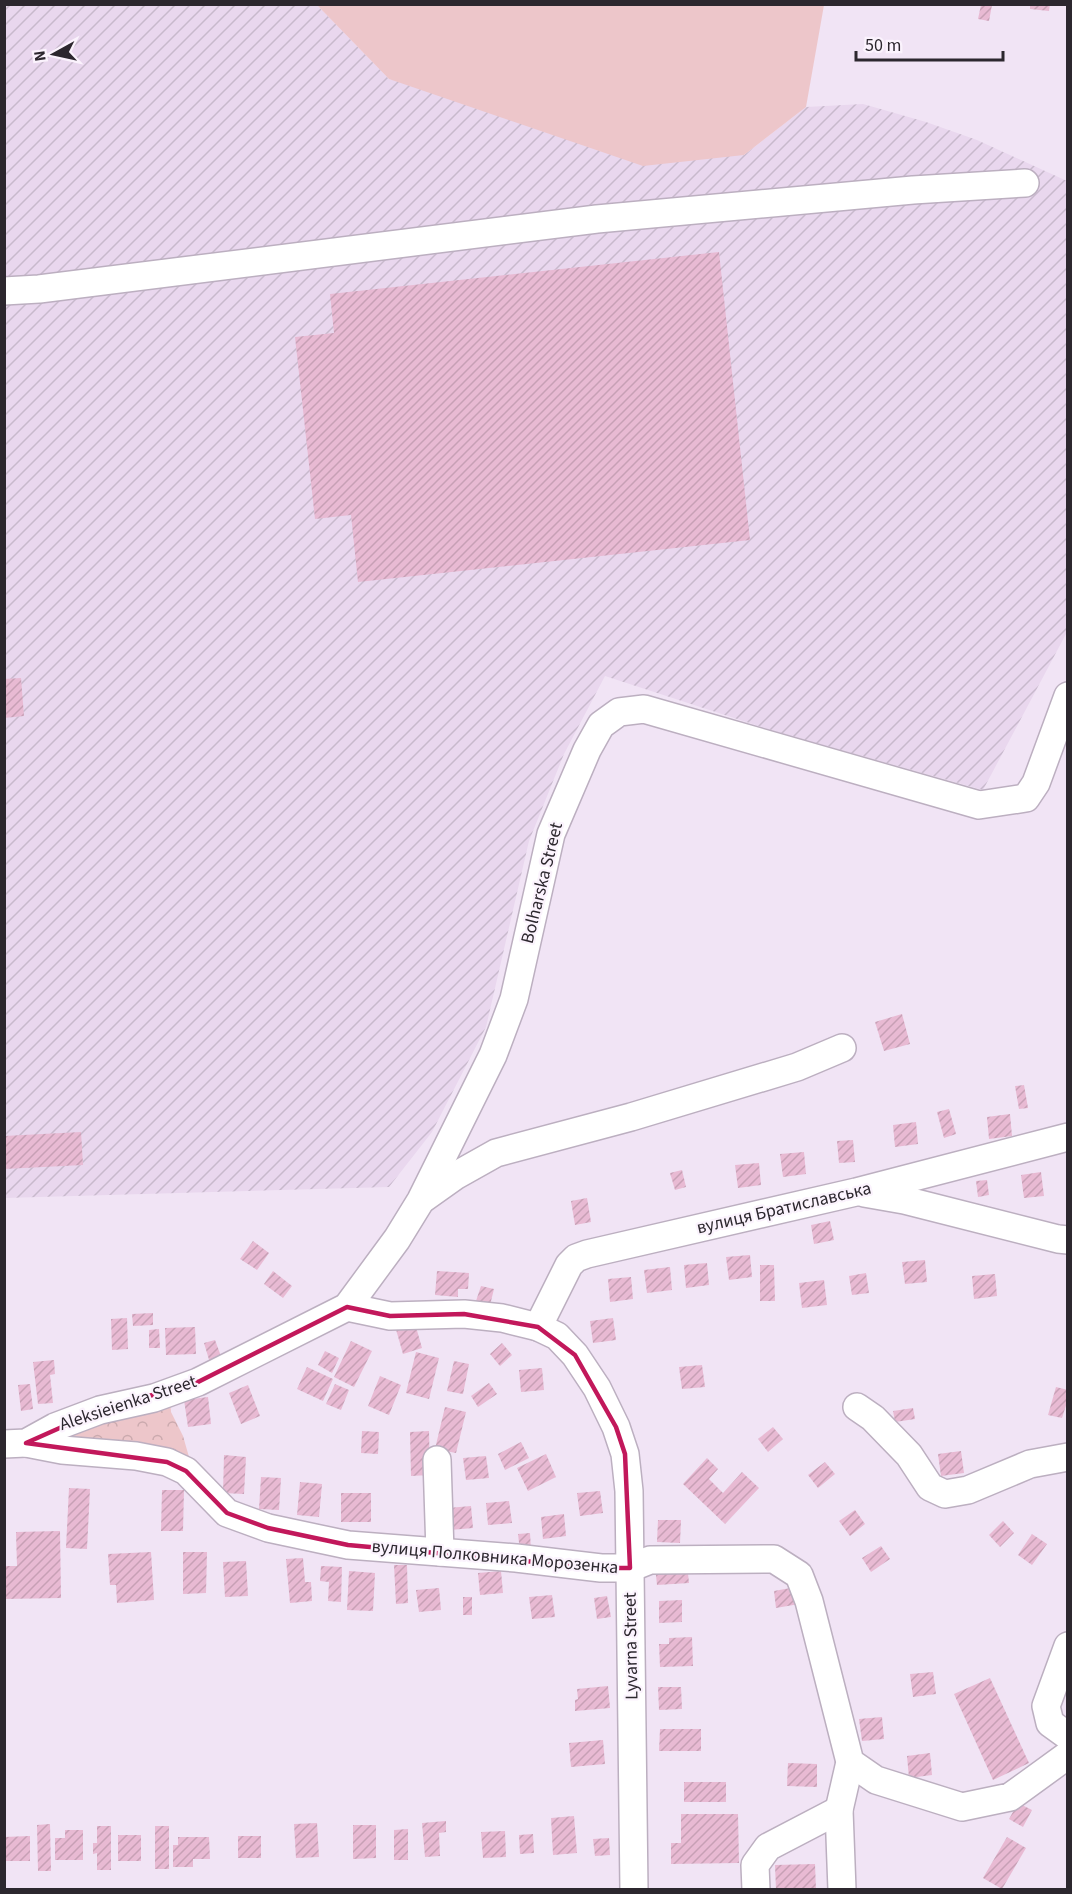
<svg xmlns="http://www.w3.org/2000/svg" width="1072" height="1894" font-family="'Source Sans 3',sans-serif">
	<defs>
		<pattern id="industrial-furrows" width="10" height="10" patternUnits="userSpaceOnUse" patternTransform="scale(1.5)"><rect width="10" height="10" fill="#e9d7ee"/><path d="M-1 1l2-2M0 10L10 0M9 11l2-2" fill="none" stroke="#c8b9cc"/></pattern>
		<pattern id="forest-crowns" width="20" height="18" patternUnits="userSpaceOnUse" patternTransform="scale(1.5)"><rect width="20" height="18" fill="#edc6ca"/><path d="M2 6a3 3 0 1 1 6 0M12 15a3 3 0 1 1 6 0" fill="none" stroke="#cbaaae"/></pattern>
		<pattern id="building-hatch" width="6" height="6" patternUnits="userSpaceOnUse" patternTransform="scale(1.5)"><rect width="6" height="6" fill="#e8bad3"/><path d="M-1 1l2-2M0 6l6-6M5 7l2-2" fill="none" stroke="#c7a0b5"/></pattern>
	</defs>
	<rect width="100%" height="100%" fill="#f1e4f5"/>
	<!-- industrial -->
	<polygon fill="url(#industrial-furrows)" points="4,5 317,5 389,79 744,155 806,107 863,104 926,122 977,140 1067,181 1067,632 983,790 777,732 605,676 564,754 529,841 486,1027 432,1132 389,1187 5,1198"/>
	<!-- grass -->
	<polygon fill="#edc6ca" points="317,5 824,5 806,107 744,155 643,166 389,79"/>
	<!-- forest -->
	<polygon fill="url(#forest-crowns)" points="170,1399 171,1412 183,1436 191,1464 61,1444 57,1432"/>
	<!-- building -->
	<g fill="url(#building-hatch)">
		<polygon points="1030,4 1050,4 1049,11 1030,9"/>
		<polygon points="981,5 992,5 989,21 978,19"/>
		<polygon points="719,252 750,540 358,582 351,515 315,519 295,337 334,333 330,294"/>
		<polygon points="21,678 24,716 4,718 4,679"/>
		<polygon points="902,1014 910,1044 884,1051 875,1022"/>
		<polygon points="1024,1085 1028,1108 1019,1109 1015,1086"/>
		<polygon points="949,1109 956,1134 944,1138 937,1112"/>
		<polygon points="1010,1114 1012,1136 989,1139 987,1117"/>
		<polygon points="916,1122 918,1144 895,1147 893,1125"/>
		<polygon points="81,1132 83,1165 4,1169 4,1136"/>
		<polygon points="853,1140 855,1162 839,1163 837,1141"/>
		<polygon points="804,1152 806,1174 783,1177 780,1154"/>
		<polygon points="759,1163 761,1185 738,1188 735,1165"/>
		<polygon points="682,1170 686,1187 675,1190 670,1173"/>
		<polygon points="1041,1172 1044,1196 1024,1198 1021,1175"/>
		<polygon points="987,1180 989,1195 978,1197 976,1181"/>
		<polygon points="587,1198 591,1222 575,1225 571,1201"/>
		<polygon points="830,1221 834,1240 814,1244 811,1225"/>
		<polygon points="253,1241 269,1253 257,1270 240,1259"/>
		<polygon points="750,1255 752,1277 729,1280 726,1257"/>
		<polygon points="925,1260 927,1282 905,1284 902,1262"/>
		<polygon points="707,1263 709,1285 686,1288 684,1265"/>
		<polygon points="760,1265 774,1265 775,1301 760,1301"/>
		<polygon points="670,1267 672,1290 647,1293 644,1270"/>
		<polygon points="273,1271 292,1286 283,1298 264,1284"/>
		<polygon points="437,1271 469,1273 468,1289 458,1289 458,1297 435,1295"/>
		<polygon points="866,1273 869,1293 852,1295 849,1276"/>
		<polygon points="995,1274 997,1296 974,1299 972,1276"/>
		<polygon points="631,1277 633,1299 610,1302 608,1279"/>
		<polygon points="824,1280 827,1305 802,1308 799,1283"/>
		<polygon points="481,1286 494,1289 490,1305 476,1301"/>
		<polygon points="153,1313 153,1325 133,1326 132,1314"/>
		<polygon points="127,1318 128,1349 112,1350 111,1319"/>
		<polygon points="613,1318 616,1340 593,1343 590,1321"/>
		<polygon points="414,1320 422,1348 403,1354 395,1326"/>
		<polygon points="195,1327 196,1354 166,1355 165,1328"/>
		<polygon points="159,1329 160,1348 149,1348 149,1330"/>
		<polygon points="215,1340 222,1359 210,1363 204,1343"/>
		<polygon points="351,1341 372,1351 354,1387 334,1377"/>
		<polygon points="502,1343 512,1355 500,1366 490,1354"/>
		<polygon points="325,1351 339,1358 332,1373 318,1365"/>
		<polygon points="416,1352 439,1358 429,1399 406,1393"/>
		<polygon points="54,1360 55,1374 50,1375 53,1403 38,1404 33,1362"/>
		<polygon points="454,1361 469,1364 463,1394 447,1391"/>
		<polygon points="702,1365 705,1387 682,1389 679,1367"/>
		<polygon points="307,1367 333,1379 323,1401 297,1389"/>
		<polygon points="542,1368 544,1390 521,1392 519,1370"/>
		<polygon points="380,1376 401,1385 389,1415 368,1406"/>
		<polygon points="489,1383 497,1394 478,1407 471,1396"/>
		<polygon points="30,1384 33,1409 21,1411 18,1385"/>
		<polygon points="335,1384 349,1390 341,1410 326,1404"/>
		<polygon points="248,1385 260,1416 241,1424 229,1393"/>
		<polygon points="1056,1387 1068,1390 1068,1399 1062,1418 1048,1415"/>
		<polygon points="208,1397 211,1424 188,1427 184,1400"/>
		<polygon points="445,1407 466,1412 456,1453 435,1449"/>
		<polygon points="913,1408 915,1419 895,1422 893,1411"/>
		<polygon points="773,1427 783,1439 768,1452 758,1439"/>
		<polygon points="362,1431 379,1432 378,1454 361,1453"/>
		<polygon points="429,1431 430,1475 411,1476 410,1432"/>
		<polygon points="521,1442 529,1458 505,1470 498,1454"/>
		<polygon points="961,1451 964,1473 941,1476 938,1454"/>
		<polygon points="546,1454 556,1477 528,1491 517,1468"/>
		<polygon points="224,1455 246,1457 244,1494 223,1493"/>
		<polygon points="486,1456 489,1478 466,1480 463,1458"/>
		<polygon points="707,1458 718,1469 709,1479 723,1493 742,1472 759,1488 725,1524 683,1484"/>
		<polygon points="825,1462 835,1474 818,1488 808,1475"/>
		<polygon points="261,1477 281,1478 279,1510 259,1509"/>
		<polygon points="300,1482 322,1484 319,1517 297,1515"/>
		<polygon points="69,1488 90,1489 87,1549 66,1548"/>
		<polygon points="162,1490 184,1490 183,1531 161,1531"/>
		<polygon points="600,1491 603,1513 580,1516 577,1493"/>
		<rect x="341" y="1493" width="30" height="29"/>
		<polygon points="509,1501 512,1523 488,1525 486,1503"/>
		<polygon points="471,1506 473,1528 450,1530 448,1508"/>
		<polygon points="855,1510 865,1524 850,1536 839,1521"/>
		<polygon points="564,1514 566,1536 543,1539 541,1517"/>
		<polygon points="658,1520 681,1520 680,1543 657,1542"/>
		<polygon points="1003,1521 1014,1533 1000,1547 989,1535"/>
		<polygon points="60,1531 61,1598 4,1599 4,1566 17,1566 16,1532"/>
		<polygon points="530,1533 531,1550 520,1551 518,1534"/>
		<polygon points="1032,1534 1047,1544 1032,1565 1018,1555"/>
		<polygon points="881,1546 890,1559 871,1572 862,1558"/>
		<polygon points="151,1552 154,1600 117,1603 116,1585 110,1585 108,1554"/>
		<polygon points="183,1552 207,1552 206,1593 183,1594"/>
		<polygon points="303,1558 305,1582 311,1582 312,1601 290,1603 286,1559"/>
		<polygon points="246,1561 248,1596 225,1597 223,1562"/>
		<polygon points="687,1564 689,1583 657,1585 655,1566"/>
		<polygon points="394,1565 407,1565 408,1603 396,1604"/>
		<polygon points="321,1566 342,1567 341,1602 328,1601 329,1582 320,1581"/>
		<polygon points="349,1571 375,1573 373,1611 347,1610"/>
		<polygon points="501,1571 503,1593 480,1595 478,1573"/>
		<polygon points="796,1587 799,1604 776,1608 774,1591"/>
		<polygon points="439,1588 441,1610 419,1612 416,1590"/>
		<polygon points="552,1595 555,1617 532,1619 529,1597"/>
		<polygon points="607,1596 611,1617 597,1619 594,1598"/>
		<rect x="463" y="1597" width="9" height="18"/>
		<polygon points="682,1600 682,1622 659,1623 659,1601"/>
		<polygon points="692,1637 693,1666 660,1667 659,1644 669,1644 669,1638"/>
		<polygon points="933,1672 936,1694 913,1697 910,1674"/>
		<polygon points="990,1678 1029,1763 993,1780 954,1694"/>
		<polygon points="608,1686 610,1708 575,1711 575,1700 578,1699 577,1689"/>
		<polygon points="658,1687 681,1687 682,1709 659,1710"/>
		<polygon points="882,1717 884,1739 862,1741 859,1719"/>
		<polygon points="660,1729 701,1729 701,1751 659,1751"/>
		<polygon points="603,1740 605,1764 571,1767 569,1743"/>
		<polygon points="930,1753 932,1775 909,1778 907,1756"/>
		<polygon points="788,1763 817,1764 817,1787 787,1786"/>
		<rect x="684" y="1782" width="42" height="20"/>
		<polygon points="1018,1803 1032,1810 1023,1827 1009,1819"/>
		<polygon points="681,1814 738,1814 739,1863 671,1864 671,1843 681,1843"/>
		<polygon points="574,1816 577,1853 553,1855 551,1818"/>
		<polygon points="446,1821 446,1832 439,1833 440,1856 425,1857 422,1823"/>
		<polygon points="317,1823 319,1857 296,1858 294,1824"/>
		<polygon points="50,1824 51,1871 38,1871 37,1825"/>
		<polygon points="353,1825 376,1825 376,1858 353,1859"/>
		<polygon points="97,1826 111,1826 111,1870 97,1870 97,1853 93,1854 93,1843 97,1843"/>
		<rect x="155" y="1826" width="14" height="43"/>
		<polygon points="408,1829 408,1860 394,1860 394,1830"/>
		<polygon points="65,1830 83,1830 83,1860 55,1860 55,1838 65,1838"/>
		<polygon points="505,1831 506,1857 483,1858 481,1832"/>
		<polygon points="533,1834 534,1853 520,1854 519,1835"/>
		<rect x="118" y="1835" width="23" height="26"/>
		<polygon points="30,1836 30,1861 4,1861 4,1837"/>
		<rect x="238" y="1836" width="23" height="22"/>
		<polygon points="178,1837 209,1837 210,1859 193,1859 193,1867 173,1867 173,1845 178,1845"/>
		<polygon points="1007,1837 1026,1848 1002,1889 983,1878"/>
		<polygon points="609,1838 610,1855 595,1856 593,1839"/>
		<polygon points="815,1864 816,1890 776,1890 775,1865"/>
	</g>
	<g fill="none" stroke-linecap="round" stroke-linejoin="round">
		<!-- minor casing -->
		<g stroke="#bcafc0" stroke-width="30">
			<g id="minor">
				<polyline points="4,291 39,289 597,219 913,190 1025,183"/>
				<polyline points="864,1193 904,1200 1058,1239 1068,1240"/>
				<polyline points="424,1198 455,1176 496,1153 631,1117 797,1067 842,1048"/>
				<polyline points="347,1307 390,1316 464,1314 502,1318 538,1327 557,1336 575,1355 597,1388 616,1427 625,1454 629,1491 634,1890"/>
				<polyline points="538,1327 569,1265 576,1258 587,1254 856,1192 1068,1137"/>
				<polyline points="857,1407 873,1418 909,1455 930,1487 945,1494 968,1490 1030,1464 1068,1457"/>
				<polyline points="26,1443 62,1450 136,1456 167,1462 186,1471 227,1513 268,1528 348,1545 516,1558 601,1568 630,1568 650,1560 774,1559 799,1575 809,1601 850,1762 876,1780 962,1807 1010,1797 1068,1755"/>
				<polyline points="4,1444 26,1443 55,1427 100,1410 154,1398 198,1382 347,1307 397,1239 421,1200 493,1055 514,999 551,834 587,750 601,725 619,712 644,709 979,805 1026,798 1036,783 1068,696"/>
				<polyline points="437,1460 440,1552"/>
				<polyline points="1068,1646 1046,1706 1050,1723 1068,1736"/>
				<polyline points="756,1890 755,1865 768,1847 839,1810"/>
				<polyline points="842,1890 839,1810 850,1762"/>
			</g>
		</g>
		<!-- minor -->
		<use href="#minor" stroke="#fff" stroke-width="27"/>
	</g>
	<!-- marked area -->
	<path fill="none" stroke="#c2185b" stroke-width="4.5" stroke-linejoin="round" d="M347,1307L390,1316L464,1314L538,1327L575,1355L616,1427L625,1454L630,1568H601L348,1545L268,1528L227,1513L186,1471L167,1462L26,1443L100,1410L198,1382Z"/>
	<g text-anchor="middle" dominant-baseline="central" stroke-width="4.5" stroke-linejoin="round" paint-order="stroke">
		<!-- street labels -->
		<g font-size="18" fill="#2c272e" stroke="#fbf3fd">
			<text transform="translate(542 883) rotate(-76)">Bolharska Street</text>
			<text transform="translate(784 1208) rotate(-13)">вулиця Братиславська</text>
			<text transform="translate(128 1403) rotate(-18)">Aleksieienka Street</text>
			<text transform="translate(495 1557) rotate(5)">вулиця Полковника Морозенка</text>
			<text transform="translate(631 1646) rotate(-91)">Lyvarna Street</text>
		</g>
	</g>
	<!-- border -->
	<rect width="1072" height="1894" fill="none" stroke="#2c272e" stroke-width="12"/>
	<!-- north arrow -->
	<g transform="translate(54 54) rotate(262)" stroke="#fbf3fd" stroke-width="4.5" paint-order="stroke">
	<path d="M0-4.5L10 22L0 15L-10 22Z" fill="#2c272e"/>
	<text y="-9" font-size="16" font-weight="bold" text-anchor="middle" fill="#2c272e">N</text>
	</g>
	<!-- scale -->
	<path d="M856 51v9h147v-9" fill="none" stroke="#2c272e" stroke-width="3"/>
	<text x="865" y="51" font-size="18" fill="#2c272e" stroke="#fbf3fd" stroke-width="4.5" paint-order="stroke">50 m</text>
</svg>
